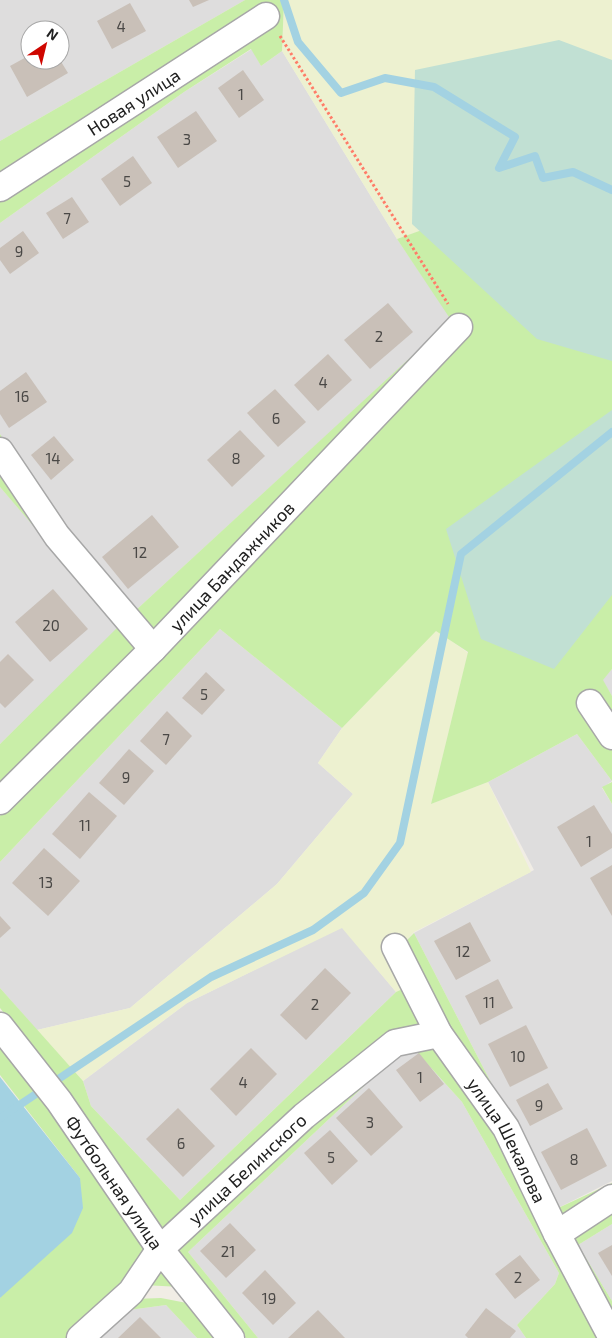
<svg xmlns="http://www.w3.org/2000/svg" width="612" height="1338" font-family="'Exo 2',sans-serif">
	<rect width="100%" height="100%" fill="#f1ede5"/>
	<!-- residential -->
	<g fill="#dedddd" fill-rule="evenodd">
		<path d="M0,0H245L0,141ZM30,30H60V60H30Z"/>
		<polygon points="252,49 261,66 282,51 397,239 452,320 135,611 44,502 0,434 0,223 184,92"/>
		<polygon points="0,487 120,626 0,744"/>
		<polygon points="220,629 342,728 318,763 353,794 277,884 130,1008 37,1030 0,988 0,862"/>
		<polygon points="612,669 612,696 602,680"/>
		<polygon points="577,734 612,781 602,788 612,804 612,1181 556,1209 414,933 534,870 488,782"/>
		<polygon points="342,927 396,992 180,1200 91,1106 83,1081 187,1003"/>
		<polygon points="414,1049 462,1102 559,1273 555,1284 517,1325 526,1338 258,1338 188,1252 399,1053"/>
		<polygon points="612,1224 612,1301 578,1245"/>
		<polygon points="166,1305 197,1338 100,1338 129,1310"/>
	</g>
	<!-- farmland -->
	<g fill="#edf1d0">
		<polygon points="284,0 612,0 612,191 502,201 397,239 282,51"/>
		<polygon points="436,630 468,653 431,804 488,782 531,872 414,932 400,947 409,986 396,992 342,928 187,1003 83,1081 37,1030 130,1008 277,884 353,794 318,763 342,728"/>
	</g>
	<!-- grass -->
	<g fill="#c9eea8">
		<polygon points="245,0 284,0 282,51 261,66 251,49 184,92 0,223 0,141"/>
		<polygon points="612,191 612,669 603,680 612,696 612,721 594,692 584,706 612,748 612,781 577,734 488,782 431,804 468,652 436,631 342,728 220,629 0,862 0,816 203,610 470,325 461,317 156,637 143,629 60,533 0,444 0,434 44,502 135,611 451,320 397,239 502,201"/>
		<polygon points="0,458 146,649 0,788 0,744 119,626 0,487"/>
		<polygon points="612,782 612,804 602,787"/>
		<polygon points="414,933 556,1209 612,1183 612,1191 559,1226 400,947"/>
		<polygon points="409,986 431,1031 163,1237 66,1092 0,1008 0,988 83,1081 91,1106 180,1200 396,992"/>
		<polygon points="437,1041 502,1133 605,1338 526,1338 517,1325 555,1284 559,1273 462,1102 414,1049 399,1053 188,1252 258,1338 246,1338 171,1248 396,1046"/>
		<polygon points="0,1048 47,1106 151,1249 125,1290 71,1338 0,1338 0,1298 80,1178 0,1075"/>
		<polygon points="612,1206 612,1224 578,1245 612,1301 612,1326 564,1236"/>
		<polygon points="159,1260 181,1287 143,1285"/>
		<polygon points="161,1298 192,1304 221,1338 197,1338 166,1305 129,1310 100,1338 89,1338 133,1299"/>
	</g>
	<!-- wetland -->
	<g fill="#c1e0d3">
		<polygon points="559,40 612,60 612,361 537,339 412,224 415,70"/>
		<polygon points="612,410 612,595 554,669 481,639 446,529"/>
	</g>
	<!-- water -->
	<polygon fill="#a3d2e2" points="0,1077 80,1178 83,1208 72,1233 0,1298"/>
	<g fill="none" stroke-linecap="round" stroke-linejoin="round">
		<!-- stream -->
		<g stroke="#a3d2e2" stroke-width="8">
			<polyline points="284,0 298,42 341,93 385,78 434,87 515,137 499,168 535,156 543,178 573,172 612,190"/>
			<polyline points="0,1118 211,977 313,930 364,893 400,843 461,554 612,432"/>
		</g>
	</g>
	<!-- building -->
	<g fill="#c9c0b8">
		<polygon points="189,0 209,0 193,7"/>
		<polygon points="130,3 146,31 112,49 97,21"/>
		<polygon points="30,55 30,60 60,60 68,73 27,97 10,66"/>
		<polygon points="243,70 264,100 239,118 218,88"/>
		<polygon points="196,111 217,141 178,168 157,137"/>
		<polygon points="133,156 152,183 120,206 101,179"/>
		<polygon points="72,197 89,222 63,239 46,213"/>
		<polygon points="23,231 39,253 10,274 0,260 0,248"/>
		<polygon points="388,303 413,332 370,369 344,340"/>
		<polygon points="328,354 352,380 318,411 294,385"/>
		<polygon points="26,372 47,402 9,428 0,414 0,391"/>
		<polygon points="275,389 306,422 278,447 247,413"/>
		<polygon points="240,430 265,456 232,487 207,460"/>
		<polygon points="54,436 74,460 51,480 31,455"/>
		<polygon points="152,515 179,547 128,589 102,557"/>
		<polygon points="53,589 88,629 50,662 15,622"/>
		<polygon points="8,654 34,680 5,708 0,703 0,662"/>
		<polygon points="206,672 225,690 202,715 182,698"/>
		<polygon points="167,711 192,736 166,765 140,741"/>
		<polygon points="129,749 154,771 124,805 99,783"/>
		<polygon points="89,792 117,816 80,859 52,834"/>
		<polygon points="594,805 612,834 612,848 581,867 557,827"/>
		<polygon points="44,848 80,881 48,916 12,883"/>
		<polygon points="612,865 612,916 590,878"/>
		<polygon points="0,916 11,928 0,938"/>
		<polygon points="470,922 491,961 456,980 434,941"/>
		<polygon points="325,968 351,993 306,1040 280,1015"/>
		<polygon points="498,979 513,1008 480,1025 465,996"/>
		<polygon points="526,1025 548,1068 510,1087 488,1044"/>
		<polygon points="251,1048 277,1074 236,1116 210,1089"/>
		<polygon points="419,1053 444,1084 420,1102 396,1070"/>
		<polygon points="548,1083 563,1109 530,1126 516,1100"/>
		<polygon points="369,1088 403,1127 371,1156 336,1118"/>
		<polygon points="178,1108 215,1146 183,1177 146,1139"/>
		<polygon points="587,1128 607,1166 561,1190 541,1152"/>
		<polygon points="330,1130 358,1161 332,1185 304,1153"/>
		<polygon points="230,1223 256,1250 226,1278 200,1251"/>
		<polygon points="612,1245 612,1276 598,1253"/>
		<polygon points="520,1255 540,1280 515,1299 495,1274"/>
		<polygon points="265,1270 296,1303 273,1325 242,1293"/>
		<polygon points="486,1308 516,1331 510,1338 468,1338 465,1335"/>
		<polygon points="318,1310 345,1338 288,1338"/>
		<polygon points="140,1317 161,1338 118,1338"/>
	</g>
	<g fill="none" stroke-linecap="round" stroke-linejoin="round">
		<!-- minor casing -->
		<g stroke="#a7a7a7" stroke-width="29">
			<g id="minor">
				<path id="s1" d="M0,188L266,16"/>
				<polyline points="0,451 57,536 153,649"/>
				<polyline points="590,703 612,736"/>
				<path id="s2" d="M0,801L153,649L459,327"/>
				<path id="s3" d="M395,947L439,1034L506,1128L557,1234L612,1338"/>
				<path id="s4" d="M0,1026L59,1101L160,1249L231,1338"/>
				<polyline points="557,1234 612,1198"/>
				<path id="s5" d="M80,1338L131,1292L160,1249L304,1116L395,1043L439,1034"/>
			</g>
		</g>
		<!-- path -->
		<polyline stroke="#ff7c68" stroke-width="3" stroke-dasharray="2.5 2.5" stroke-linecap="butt" points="280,36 448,304"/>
		<!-- minor -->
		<use href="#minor" stroke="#fff" stroke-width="26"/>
	</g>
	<g text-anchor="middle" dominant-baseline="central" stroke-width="5" stroke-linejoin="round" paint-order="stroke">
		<!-- number labels -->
		<g font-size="15" fill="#4a4846">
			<text x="121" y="26">4</text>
			<text x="241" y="94">1</text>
			<text x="187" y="139">3</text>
			<text x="127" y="181">5</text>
			<text x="67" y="218">7</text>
			<text x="19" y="251">9</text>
			<text x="379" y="336">2</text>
			<text x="323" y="382">4</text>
			<text x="22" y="396">16</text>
			<text x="276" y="418">6</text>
			<text x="53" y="458">14</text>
			<text x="236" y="458">8</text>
			<text x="140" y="552">12</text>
			<text x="51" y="625">20</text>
			<text x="204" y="694">5</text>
			<text x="166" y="739">7</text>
			<text x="126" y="777">9</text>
			<text x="85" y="825">11</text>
			<text x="589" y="841">1</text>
			<text x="46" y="882">13</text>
			<text x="463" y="951">12</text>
			<text x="489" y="1002">11</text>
			<text x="315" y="1004">2</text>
			<text x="518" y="1056">10</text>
			<text x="420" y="1077">1</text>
			<text x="243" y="1082">4</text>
			<text x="539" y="1105">9</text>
			<text x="370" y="1122">3</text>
			<text x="181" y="1143">6</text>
			<text x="331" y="1157">5</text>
			<text x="574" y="1159">8</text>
			<text x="228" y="1251">21</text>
			<text x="518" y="1277">2</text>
			<text x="269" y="1298">19</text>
		</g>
		<!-- street labels -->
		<g font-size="18" fill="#202020" stroke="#fff">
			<text stroke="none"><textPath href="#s1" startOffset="159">Новая улица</textPath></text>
			<text stroke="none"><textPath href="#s2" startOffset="330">улица Бандажников</textPath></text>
			<text stroke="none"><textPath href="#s3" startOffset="224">улица Шекалова</textPath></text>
			<text stroke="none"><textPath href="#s5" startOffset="239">улица Белинского</textPath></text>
			<text stroke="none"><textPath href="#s4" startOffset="194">Футбольная улица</textPath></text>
		</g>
	</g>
	<!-- north arrow -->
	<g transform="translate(45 45) rotate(35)"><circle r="24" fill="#ffffff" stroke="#a6a6a6"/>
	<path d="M0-4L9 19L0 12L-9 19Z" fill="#cf0600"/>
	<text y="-8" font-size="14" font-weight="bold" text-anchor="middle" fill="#202020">N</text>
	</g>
</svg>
